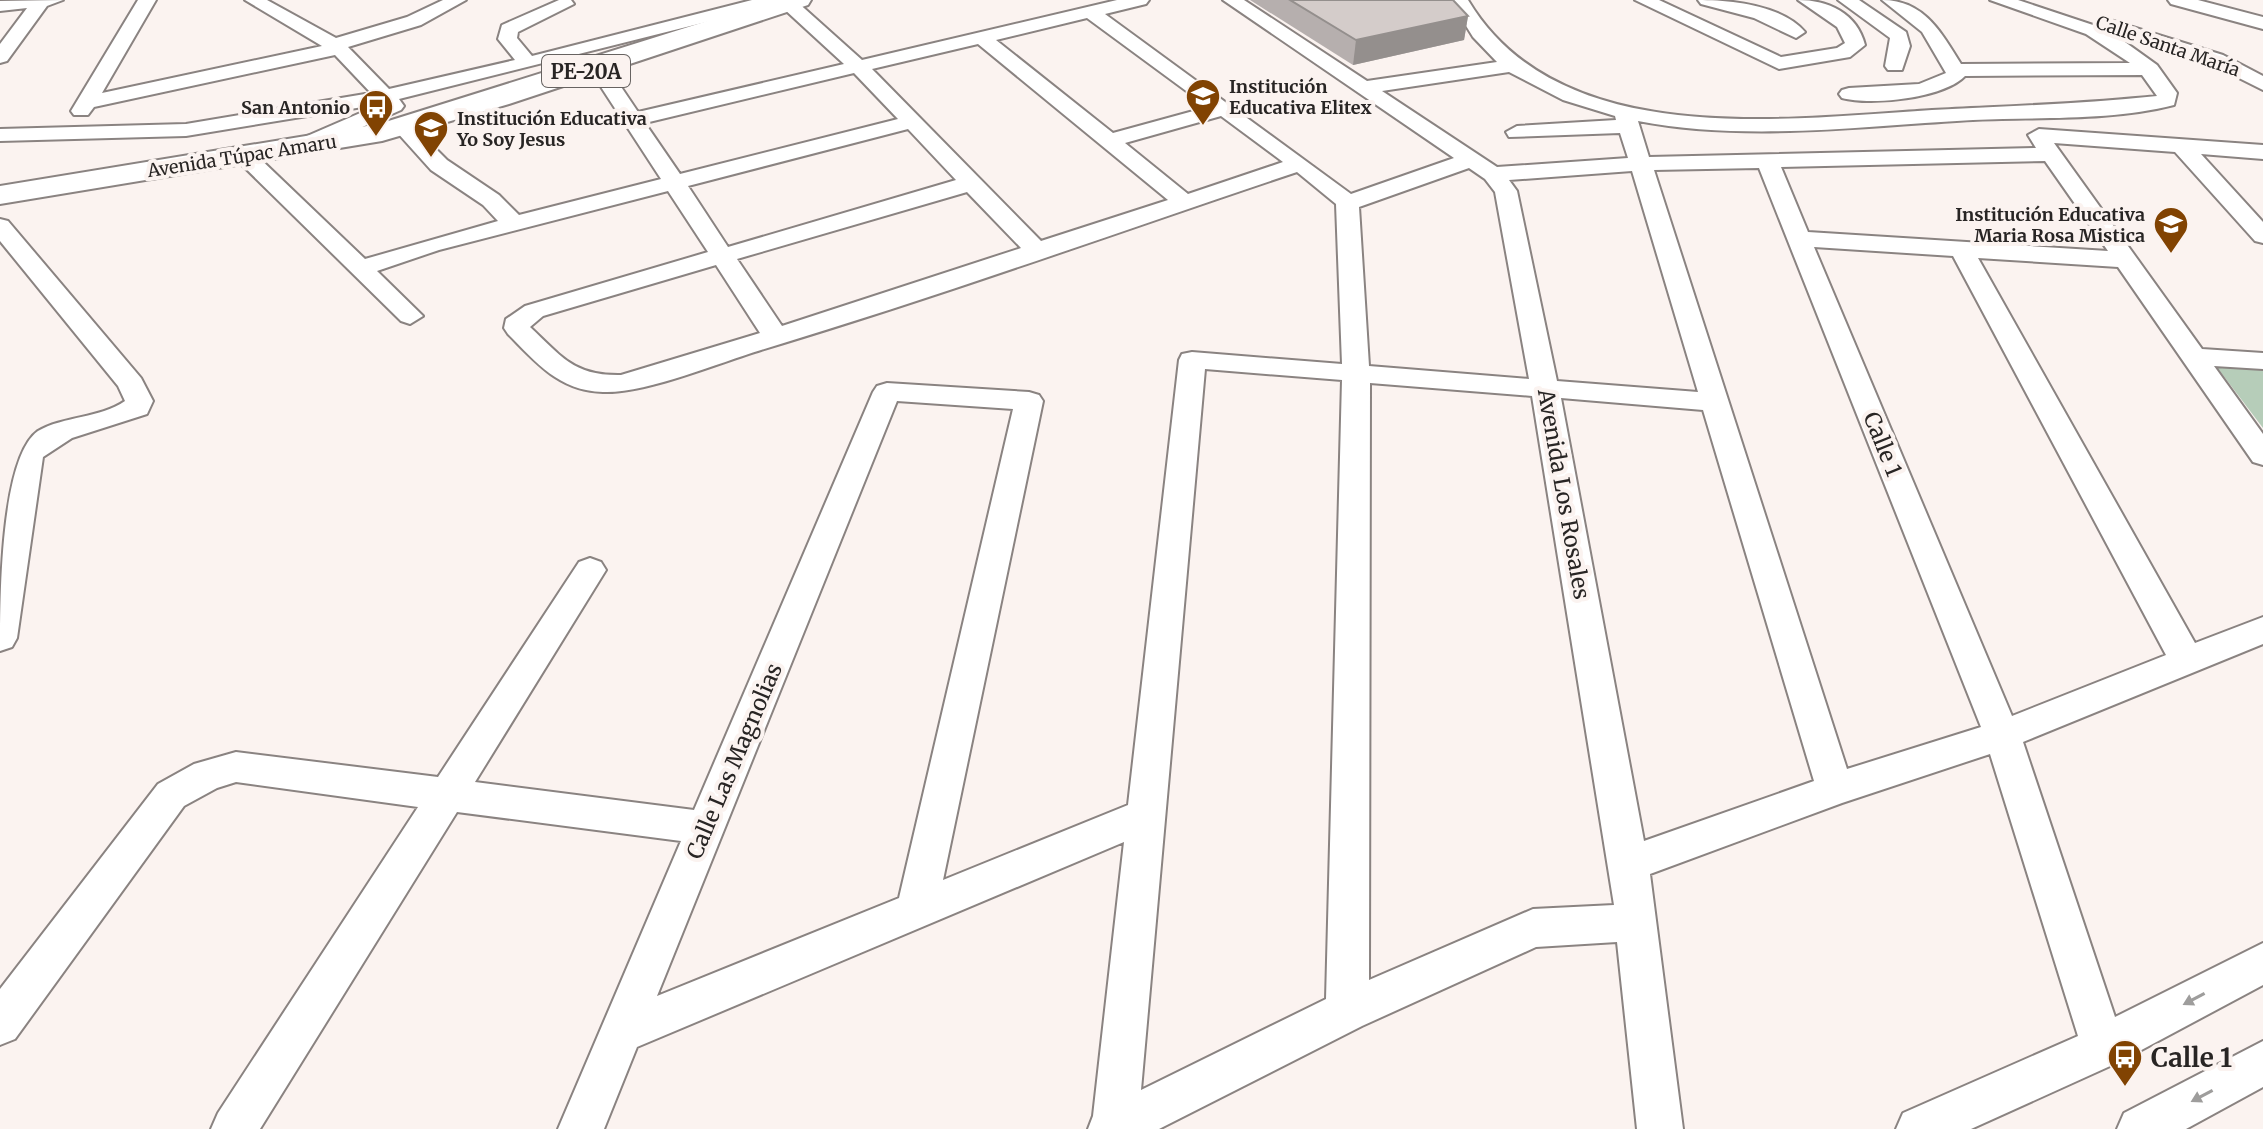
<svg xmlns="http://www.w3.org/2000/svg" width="2263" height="1129" font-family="Merriweather,serif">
	<rect width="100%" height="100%" fill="#fbf3f0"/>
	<!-- green -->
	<polygon fill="#b6cdb9" points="2216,366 2263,370 2263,428"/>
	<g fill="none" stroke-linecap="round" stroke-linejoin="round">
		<!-- minor casing -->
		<g stroke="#8a8381" stroke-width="4">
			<g id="minor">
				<polygon points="63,0 47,6 7,61 0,63 0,44 27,8 0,11 0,1"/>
				<path d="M138,0H156L102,93L322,46L245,0H267L336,38L407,17L443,0H466L421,25L348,47L389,89L515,60L498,39L502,25L559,0H571L574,4L518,32L517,38L532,56L752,0H795L862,60L1117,0H1149L1146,4L1105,14L1351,194L1454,158L1223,0H1244L1367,81L1497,62L1473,37L1450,0H1468C1558,151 1783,119 1932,110C2007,106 2082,104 2157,96L2142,75L1965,76C1944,98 1871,106 1842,98L1839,94L1842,90L1849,88L1919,84L1946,73L1922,32L1882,0C1924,0 1941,32 1961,64L2130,63L2086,34L1990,0H2018L2102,28L2103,22L2110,20L2223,55L2263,76V90L2209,63L2111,32L2157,65L2177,93L2174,105C2113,121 2037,117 1973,120C1863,126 1747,142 1638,121L1649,157L2036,148L2028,135L2039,129L2263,145V159L2201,154L2263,222V243L2255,241L2175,152L2054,143L2202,349L2263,353V369L2214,366L2263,434V465L2253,462L2118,267L1978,258L2195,643L2263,617V644L2023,742L2115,1017L2263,943V985L2119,1062L1971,1129H1896L1903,1113L2078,1036L1990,754L1842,803L1650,874L1683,1129H1637L1617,942L1536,947L1362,1026L1159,1129H1088L1093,1116L1124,842L637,1047L604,1129H558L681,841L457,812L260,1129H211L218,1113L418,807L236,782L217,788L184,806L15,1039L0,1045V989L158,784L194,764L236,752L438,777L579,562L590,558L601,562L606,570L475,782L694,810L873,392L877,386L887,383L1029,392L1039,395L1043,401L943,880L1128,805L1179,360L1182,354L1192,352L1342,364L1336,204L1297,172C1118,232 941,296 761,350C718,363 645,394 603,392C559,391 536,362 508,334L504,328L506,319L525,306L708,252L668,191L439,250L377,271L423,316L410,324L401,321L234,157L245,150L253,152L365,259L498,221L483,205L431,170L395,130L391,126L395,122H409L447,160L499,195L519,215L661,179L588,67L591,63H605L638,112L844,64L783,8H762L399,99L404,106L401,110L299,155L291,153L288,148L291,143L381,104L186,136L0,141V129L186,124L371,93L335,55L94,107L88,115H74L71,111ZM1087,18L1208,107L1113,133L996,40ZM978,44L1168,200L1041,241L872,69ZM1509,72L1563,100L1615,116L1616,120L1517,126L1506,132L1509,137L1620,133L1628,158L1497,167L1382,91ZM854,73L898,119L680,174L645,123ZM1221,116L1283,162L1188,194L1125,143ZM908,129L956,180L728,247L688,186ZM2045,161L2108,251L1808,232L1781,167ZM1469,168L1485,179L1495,192L1529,379L1369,366L1359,207ZM1759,168L1981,727L1847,769L1654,170ZM1632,171L1698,392L1557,381L1517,191L1509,180ZM967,192L1021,248L782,326L737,259ZM1814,247L1953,256L2166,655L2012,716ZM716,265L760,333L621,375C574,376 562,357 530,327L543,316ZM1205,369L1342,380L1326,999L1141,1090ZM1370,383L1532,396L1614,905L1533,909L1369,980ZM1561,398L1703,410L1814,781L1644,841ZM897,401L1013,409L899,898L657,996Z"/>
				<path d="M1635,0H1659L1781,57L1837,48L1845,43L1837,27L1798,0C1828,0 1857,13 1865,45L1850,57L1779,69Z"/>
				<path d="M1698,0C1731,0 1782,5 1805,32L1796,38L1754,18L1701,4Z"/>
				<polygon points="1838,0 1859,0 1906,32 1910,46 1902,70 1888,70 1885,66 1890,38"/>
				<polygon points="2168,0 2198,0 2263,17 2263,29 2171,4"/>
				<path d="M0,219L8,221L141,378L153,401L147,414L72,438L43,457L17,638L12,647L0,651C0,601 0,458 38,431C64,416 101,418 125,401L118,386L0,241Z"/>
				<polygon points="2263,1041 2263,1087 2186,1129 2117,1129 2124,1113"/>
			</g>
		</g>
		<!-- highway casing -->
		<g stroke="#8a8381" stroke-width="4">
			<polygon id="highway" points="774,0 811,0 808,5 509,104 382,141 0,204 0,186 379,124"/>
		</g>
		<!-- minor -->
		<use href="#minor" fill="#fff" fill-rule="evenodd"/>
		<!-- highway -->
		<use href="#highway" fill="#fff" fill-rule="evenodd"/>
	</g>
	<!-- wall -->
	<polygon fill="#b6afae" points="1250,0 1453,0 1468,16 1464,40 1353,65"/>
	<!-- shaded-wall -->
	<polygon fill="#948f8d" points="1468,16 1464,40 1353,65 1356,40"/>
	<!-- building -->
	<polygon fill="#d4ccca" stroke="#948f8d" stroke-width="2" points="1290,0 1453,0 1468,16 1356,40"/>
	<!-- one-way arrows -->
	<defs><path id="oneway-solid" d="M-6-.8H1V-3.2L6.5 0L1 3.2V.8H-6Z" transform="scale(2)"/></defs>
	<g fill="#9e9d9c">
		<use href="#oneway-solid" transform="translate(2194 999) rotate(152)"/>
		<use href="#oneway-solid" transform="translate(2202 1096) rotate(152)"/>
	</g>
	<!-- icons -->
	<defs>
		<g id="school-pin" transform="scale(1.8)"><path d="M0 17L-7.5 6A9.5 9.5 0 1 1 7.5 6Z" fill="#814302" stroke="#fbf3f0"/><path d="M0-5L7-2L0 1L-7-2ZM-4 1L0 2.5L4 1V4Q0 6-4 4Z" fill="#fff"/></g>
		<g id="bus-pin" transform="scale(1.8)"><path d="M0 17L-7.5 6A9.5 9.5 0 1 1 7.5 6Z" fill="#814302" stroke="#fbf3f0"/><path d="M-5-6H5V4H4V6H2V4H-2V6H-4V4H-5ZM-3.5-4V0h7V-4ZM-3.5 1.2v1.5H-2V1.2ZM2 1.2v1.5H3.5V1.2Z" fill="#fff"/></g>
	</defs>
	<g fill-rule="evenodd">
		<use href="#school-pin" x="1203" y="96"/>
		<use href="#bus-pin" x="376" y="107"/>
		<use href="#school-pin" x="431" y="128"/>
		<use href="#school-pin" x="2171" y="224"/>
		<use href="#bus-pin" x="2125" y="1057"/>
	</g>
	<g text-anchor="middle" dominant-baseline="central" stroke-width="8" stroke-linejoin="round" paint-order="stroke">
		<!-- far-street labels -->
		<g font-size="18" fill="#282524" stroke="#fbf3f0">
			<text transform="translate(2168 46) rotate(19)">Calle Santa María</text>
			<text transform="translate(242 156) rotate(-9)">Avenida Túpac Amaru</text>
		</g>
		<!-- far-poi labels -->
		<g font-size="18" font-weight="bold" fill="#282524" stroke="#fbf3f0" text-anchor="start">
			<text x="1229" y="86">Institución<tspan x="1229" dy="21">Educativa Elitex</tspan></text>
			<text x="350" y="107" text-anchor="end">San Antonio</text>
			<text x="457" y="118">Institución Educativa<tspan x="457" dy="21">Yo Soy Jesus</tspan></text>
			<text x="2145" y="214" text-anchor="end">Institución Educativa<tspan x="2145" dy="21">Maria Rosa Mistica</tspan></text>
		</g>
		<!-- shield labels -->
		<rect fill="#fbf3f0" stroke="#676361" stroke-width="2" x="542" y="55" width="88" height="32" rx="6"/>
		<g font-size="20" font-weight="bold" fill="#282524">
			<text x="586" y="71">PE-20A</text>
		</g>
		<!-- street labels -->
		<g font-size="22" fill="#282524" stroke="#fbf3f0">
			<text transform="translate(1883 444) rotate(68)">Calle 1</text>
			<text transform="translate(1564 494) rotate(80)">Avenida Los Rosales</text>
			<text transform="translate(734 761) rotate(-67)">Calle Las Magnolias</text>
		</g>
		<!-- near-poi labels -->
		<g font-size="26" font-weight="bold" fill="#282524" stroke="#fbf3f0" text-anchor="start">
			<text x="2151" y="1057">Calle 1</text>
		</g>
	</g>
</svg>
